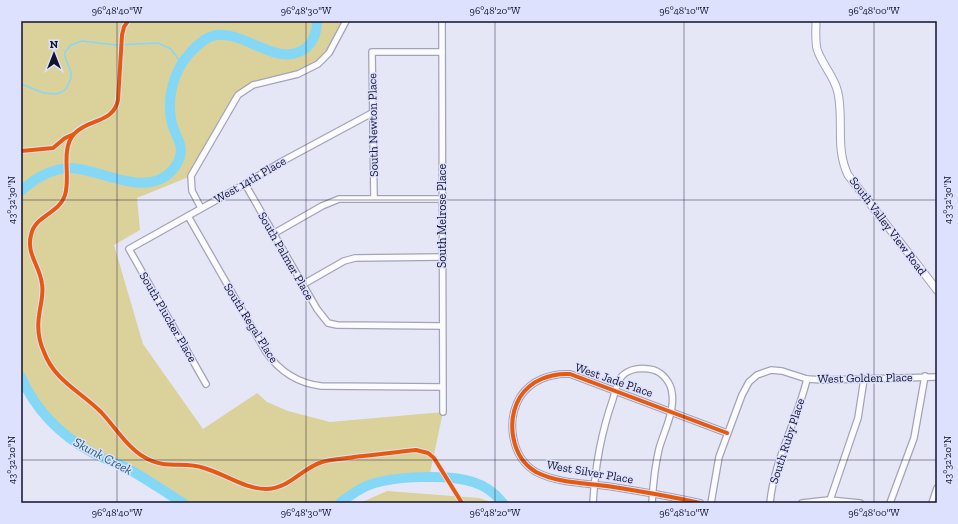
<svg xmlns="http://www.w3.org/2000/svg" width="958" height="524" font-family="'Zilla Slab',serif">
	<rect width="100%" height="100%" fill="#e5e7f7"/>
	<!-- green -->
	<g fill="#dbd19b">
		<polygon points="21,21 346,21 329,53 318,64 246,89 230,107 191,176 137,198 140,230 114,245 143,344 203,429 257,393 267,402 288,411 330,422 443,412 429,478 392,479 368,485 340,503 183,503 125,467 92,452 62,434 46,419 28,392 21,377"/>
		<polygon points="387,491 479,498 494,503 360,503"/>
	</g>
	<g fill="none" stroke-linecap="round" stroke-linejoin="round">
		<!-- stream -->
		<polyline stroke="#85d8f5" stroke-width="1.5" points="21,84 44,93 56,94 62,92 66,89 71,78 71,72 65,57 65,52 71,45 82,41 116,45 158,43 171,49 181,63"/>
		<!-- river -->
		<g stroke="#85d8f5" stroke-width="10">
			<path d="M21,191C35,178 52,168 72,168C104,170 150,201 175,167C189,146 174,138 171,119C167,96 174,71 189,54C196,46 205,37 216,35C246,31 278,69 306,48C314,41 317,31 317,21"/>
			<path d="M21,377C36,411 59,434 91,452C102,458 114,462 125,467C145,478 164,491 183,503"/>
			<path d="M340,503C349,496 358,489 369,485C392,476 450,474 473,482C486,486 495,493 503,503"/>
		</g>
		<!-- minor casing -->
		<g stroke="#a2a3b7" stroke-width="8">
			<g id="minor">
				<polyline points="442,21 443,412"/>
				<polyline points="245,184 317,309 328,323 337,325 442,326"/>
				<polyline points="374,198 372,52 442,52"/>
				<polyline points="201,208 192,191 191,176 238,95 253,85 298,74 318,64 329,53 346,21"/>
				<path d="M188,216L266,352C280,372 297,383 321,386L442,387"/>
				<polyline points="273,234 322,206 339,199 442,199"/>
				<polyline points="302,285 344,261 355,258 442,257"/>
				<polyline points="206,384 129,249 245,184 281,162 372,113"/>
				<path d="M593,503C595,467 601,433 613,399C615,391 617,382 622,376C630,368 643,367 654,370C663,373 671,383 672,393C675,411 664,431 659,449C655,466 653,485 652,503"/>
				<path d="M700,503C669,496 639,491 607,486C585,483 557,483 536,472C511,457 506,421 520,397C531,380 551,373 570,374L727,433"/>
				<polyline points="711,503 719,457 742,395 749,382 757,375 771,370 782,371 807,379 823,380 937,377"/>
				<path d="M770,503C774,460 797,421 807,379"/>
				<polyline points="802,503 829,500 860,503"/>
				<polyline points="829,503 858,418 864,379"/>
				<polyline points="890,503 914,438 925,376"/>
				<polyline points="932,503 937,488"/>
			</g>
		</g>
		<!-- tertiary casing -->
		<g stroke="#a2a3b7" stroke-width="9">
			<path id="tertiary" d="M816,21C816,30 815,40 817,49C822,65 835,77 838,93C844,121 835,148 848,175L937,290"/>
		</g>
		<!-- minor -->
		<use href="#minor" stroke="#fbfbfe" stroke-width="5.5"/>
		<!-- tertiary -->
		<use href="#tertiary" stroke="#fbfbfe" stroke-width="7"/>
		<!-- cycleway casing -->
		<g stroke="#dee1fe" stroke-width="6">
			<g id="cycleway">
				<path d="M128,21L124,27L122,35L118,100C113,124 88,118 74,134C60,150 71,176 65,195C59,214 35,215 31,235C26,254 40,266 42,284C44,295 40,306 39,316C37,329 39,341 44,352C54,380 81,392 101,412C115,427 127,447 144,457C165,470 184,461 204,468C225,474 245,489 266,489C289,489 302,468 322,462C332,459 344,459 354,457C375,455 396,452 416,450L428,453L434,458L462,503"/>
				<polyline points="21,151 53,148 65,138 74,134"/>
				<path d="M700,503C669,496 639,491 607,486C585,483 557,483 536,472C511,457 506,421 520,397C531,380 551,373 570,374L727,433"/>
			</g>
		</g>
		<!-- cycleway -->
		<use href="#cycleway" stroke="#e8590c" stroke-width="4"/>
	</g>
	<!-- ticks -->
	<path fill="none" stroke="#12132c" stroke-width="1" stroke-opacity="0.45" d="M117,21V503M306,21V503M495,21V503M684,21V503M874,21V503M21,200H937M21,460H937"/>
	<g text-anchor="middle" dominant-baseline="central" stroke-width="3" stroke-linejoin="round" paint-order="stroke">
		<!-- street labels -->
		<g font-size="12" fill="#12132c" stroke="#dee1fe">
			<text transform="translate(373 125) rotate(-91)">South Newton Place</text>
			<text transform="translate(250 180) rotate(-30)">West 14th Place</text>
			<text transform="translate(442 216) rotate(-90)">South Melrose Place</text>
			<text transform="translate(888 226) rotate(53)">South Valley View Road</text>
			<text transform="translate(286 256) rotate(60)">South Palmer Place</text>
			<text transform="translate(168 317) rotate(60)">South Plucker Place</text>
			<text transform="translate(251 323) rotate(58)">South Regal Place</text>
			<text transform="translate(865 378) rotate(-1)">West Golden Place</text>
			<text transform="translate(614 380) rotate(19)">West Jade Place</text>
			<text transform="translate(787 441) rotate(-72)">South Ruby Place</text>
			<text transform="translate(590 472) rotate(10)">West Silver Place</text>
		</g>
		<!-- water labels -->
		<g font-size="13" font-style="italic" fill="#1f5f71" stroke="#dee1fe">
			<text transform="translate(103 456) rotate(28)">Skunk Creek</text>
		</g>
	</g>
	<!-- border -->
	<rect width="958" height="524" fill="none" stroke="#dee1fe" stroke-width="44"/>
	<!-- north arrow -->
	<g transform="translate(54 54)" stroke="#dee1fe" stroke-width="3" paint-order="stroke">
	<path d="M0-3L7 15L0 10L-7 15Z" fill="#12132c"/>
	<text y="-6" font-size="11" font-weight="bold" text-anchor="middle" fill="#12132c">N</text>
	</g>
	<rect x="22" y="22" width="914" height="480" fill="none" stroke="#12132c" stroke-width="1.5"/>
	<g font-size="10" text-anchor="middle" fill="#12132c">
		<text x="117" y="14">96°48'40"W</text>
		<text x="306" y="14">96°48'30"W</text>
		<text x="495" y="14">96°48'20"W</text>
		<text x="684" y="14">96°48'10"W</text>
		<text x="874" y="14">96°48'00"W</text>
		<text transform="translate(11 200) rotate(-90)" y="4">43°32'30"N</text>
		<text transform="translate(947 200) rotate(-90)" y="4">43°32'30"N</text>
		<text transform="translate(11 460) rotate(-90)" y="4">43°32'20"N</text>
		<text transform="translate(947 460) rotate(-90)" y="4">43°32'20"N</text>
		<text x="117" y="516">96°48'40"W</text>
		<text x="306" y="516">96°48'30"W</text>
		<text x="495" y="516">96°48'20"W</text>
		<text x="684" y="516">96°48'10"W</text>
		<text x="874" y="516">96°48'00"W</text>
	</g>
</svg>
